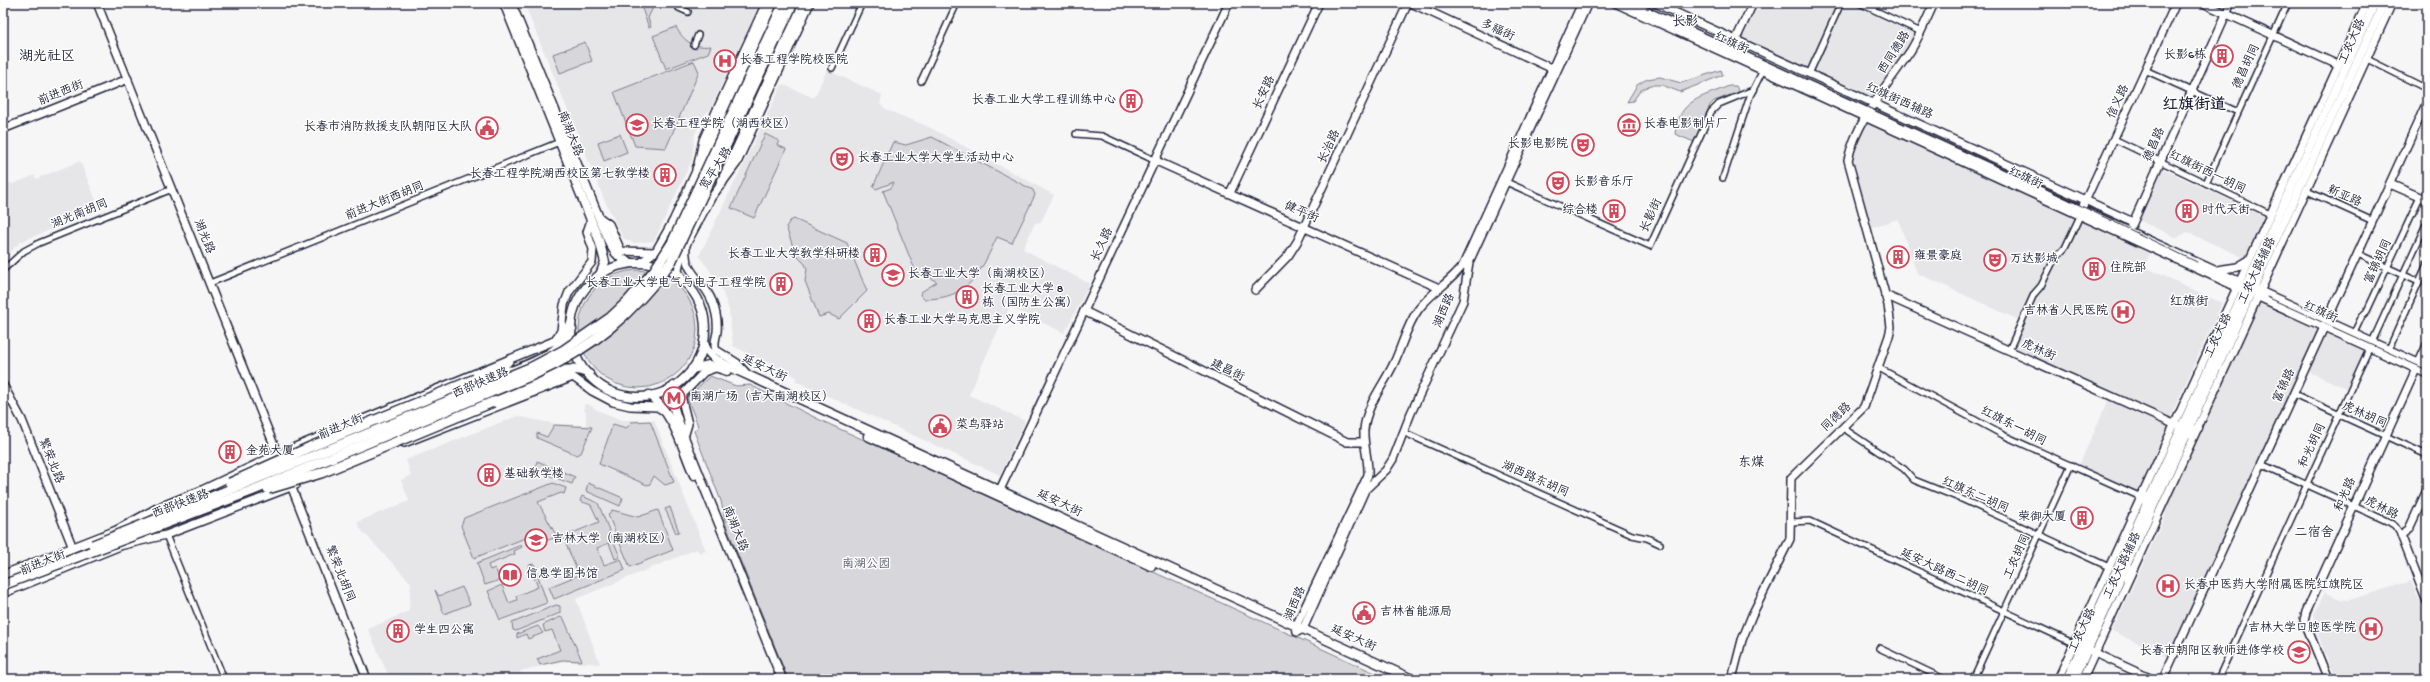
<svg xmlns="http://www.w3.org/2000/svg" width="2430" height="682" font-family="'Gochi Hand','LXGW WenKai TC',sans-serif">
	<rect width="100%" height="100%" fill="#f6f6f7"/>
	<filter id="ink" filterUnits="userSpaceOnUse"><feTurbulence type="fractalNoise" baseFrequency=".025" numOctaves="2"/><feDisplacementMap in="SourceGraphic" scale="8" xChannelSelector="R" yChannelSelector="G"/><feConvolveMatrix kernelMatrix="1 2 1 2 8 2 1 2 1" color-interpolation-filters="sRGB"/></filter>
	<g filter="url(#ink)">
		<!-- built -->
		<g fill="#e6e6e9">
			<polygon points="524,3 760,3 710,110 704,115 695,134 692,160 654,241 633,243 623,238 604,199"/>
			<polygon points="1755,3 1836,3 1808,69 1739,38"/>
			<polygon points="1844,3 1850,3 1914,34 1903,56 1874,97 1868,97 1813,73"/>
			<polygon points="827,70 882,95 880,104 887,110 929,127 1054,195 1041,222 1035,223 1023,249 1090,284 1064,333 1010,307 992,343 969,395 1025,421 1000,475 795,381 797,377 733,346 729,310 719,283 699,256 782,84 814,98"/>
			<polygon points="1868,123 2150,253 2145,267 2222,303 2169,420 2011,348 2023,322 1917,273 1898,219 1870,228 1852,164 1855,146"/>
			<polygon points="80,161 100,210 20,242 3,260 3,181 13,184 35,175 36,179"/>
			<polygon points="2159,167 2266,217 2247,259 2187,232 2177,238 2136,219"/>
			<polygon points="2261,305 2268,306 2365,351 2348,389 2300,368 2170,658 2112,631 2166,514 2163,512 2256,308"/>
			<polygon points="2109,399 2171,426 2140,493 2079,465"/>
			<polygon points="588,404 597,410 622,420 654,420 706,551 699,553 697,549 576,599 600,664 563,661 520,671 523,679 390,679 368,629 409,611 411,583 361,530 357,522 409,501 401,480 411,475 406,460 517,416 556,424 586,425 586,412 584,410 584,405"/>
			<polygon points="2411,581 2427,620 2427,679 2335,679 2313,622 2314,614 2325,592 2340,599 2350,600"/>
		</g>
		<!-- green -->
		<g fill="#d7d7db" stroke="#7c7c8b">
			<polygon points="640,3 655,3 648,18 651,27 649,28"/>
			<path d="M676,27C684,42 694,48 711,46L708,53L666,69L653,36Z"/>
			<polygon points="585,42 592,61 560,73 553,54"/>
			<polygon points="694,61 699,72 666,148 635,146 614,92"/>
			<polygon points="1721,70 1723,75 1680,92 1662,85 1650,85 1640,91 1633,101 1627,102 1637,85 1647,79 1660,77 1681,83"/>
			<path d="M1729,86H1736L1739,92L1714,101L1710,105L1694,142L1675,134C1679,99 1701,98 1729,86Z"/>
			<polygon points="620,134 627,152 604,161 598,142"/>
			<polygon points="765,134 779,141 777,145 786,149 754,218 731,208"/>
			<path d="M932,137L1033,190L1035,195L1012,243L997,237C980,273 970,299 924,299L920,295L921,292L937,282L923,273L917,275L883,191L891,188L894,182L876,189L873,187L893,142L906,145Z"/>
			<polygon points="794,219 847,243 867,291 839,319 829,314 819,317 805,281 807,269 805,264 796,255 786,227 790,221"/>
			<circle cx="638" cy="329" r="59"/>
			<polygon points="710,376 736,386 750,385 820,420 1388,679 788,679 726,525 721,501 694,431 698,427 697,423 687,398"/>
			<polygon points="650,421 674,482 665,485 654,476 650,484 647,485 599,464 613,424 626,428 630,425 631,422"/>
			<polygon points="554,425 592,427 581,453 577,455 537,438 537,433 547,437"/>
			<polygon points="537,461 575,477 572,484 535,470"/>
			<polygon points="553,483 566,488 564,494 561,493 538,502 557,537 533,545 528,537 474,558 461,526 464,518"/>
			<polygon points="588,483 623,498 620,506 586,491"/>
			<polygon points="582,496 598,503 620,557 615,559 609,543 597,548 604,565 621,559 625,570 554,599 549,587 579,575 563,537 599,522 591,505 580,501"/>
			<polygon points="670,507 679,532 676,533 665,509"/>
			<polygon points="612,510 638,517 658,510 673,550 630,567 608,515"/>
			<polygon points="521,545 522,547 514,551 515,554 488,565 490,570 495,568 500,580 485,585 477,563"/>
			<polygon points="534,564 547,603 500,620 488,591 502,585 509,603 517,600 516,596 538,587 529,565"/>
			<polygon points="462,587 470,604 444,614 435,590 439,596"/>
			<polygon points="556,605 560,606 560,613 516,631 513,630 512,623"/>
			<polygon points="560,617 564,619 582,661 562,660 540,665 537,659 560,650 552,630 545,632 543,625"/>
			<polygon points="538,626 543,633 528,639 526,634 517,638 517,634"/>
		</g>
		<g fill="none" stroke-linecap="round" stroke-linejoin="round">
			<!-- street casing -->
			<g stroke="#22223b" stroke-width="8">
				<g id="street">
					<polyline points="1859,3 1921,32"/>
					<polyline points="679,8 688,12"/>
					<polyline points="694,45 698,35"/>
					<polyline points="2367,59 2427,89"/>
					<polyline points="832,68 862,3"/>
					<polyline points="2145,70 2238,112"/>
					<polyline points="1809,74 1841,3"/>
					<polyline points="921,81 957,3"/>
					<polyline points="1076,134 1102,136 1154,160"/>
					<polyline points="2114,139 2270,214"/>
					<polyline points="1723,178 1750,96 1763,70"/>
					<polyline points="1504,181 1650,246 1711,112 1719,104 1753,90"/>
					<polyline points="2206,183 2288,3"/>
					<polyline points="2307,191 2373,221"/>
					<polyline points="2358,254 2419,282"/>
					<polyline points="3,270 24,251 39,243 172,189"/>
					<polyline points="210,283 562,141"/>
					<polyline points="2354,333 2362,316 2367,311 2420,197"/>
					<polyline points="2389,349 2427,264"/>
					<polyline points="2009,350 2034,294 2041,286 2054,260 2065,248 2080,216"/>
					<polyline points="1879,368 2003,435 2141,497"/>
					<polyline points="2294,394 2427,455"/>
					<polyline points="1843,428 1904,469 1914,480 1964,500 2109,567"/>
					<polyline points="1403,432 1632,535 1647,538 1660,544"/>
					<polyline points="2261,464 2389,522 2395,526 2401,535"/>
					<polyline points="1791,522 1810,521 2077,645"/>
					<polyline points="166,535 224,679"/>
					<polyline points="1879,648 1944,679"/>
					<polyline points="1973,679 2071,465"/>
					<polyline points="2218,679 2427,222"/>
				</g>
			</g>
			<!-- secondary casing -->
			<g stroke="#22223b" stroke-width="10">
				<g id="secondary">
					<polyline points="97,3 282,465"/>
					<polyline points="1411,3 1553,69"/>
					<path d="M1582,3L1463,265C1450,283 1431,292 1418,310C1407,325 1402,346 1394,363C1384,385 1366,405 1364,430C1363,445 1369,460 1368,475L1296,626L1297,632L1303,629L1365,490L1386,470L1393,459L1411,413L1463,301L1469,262L1588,3"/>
					<polyline points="1615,3 2427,374"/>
					<polyline points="1629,3 2427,367"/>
					<polyline points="1655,3 2133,222"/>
					<polyline points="2203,3 2338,65"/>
					<polyline points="1731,50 1753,3"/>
					<polyline points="3,129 128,79"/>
					<polyline points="1154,160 1439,288"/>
					<polyline points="2390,184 2427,200"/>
					<polyline points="1230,193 1319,3"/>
					<polyline points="2081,210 2176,3"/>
					<polyline points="599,217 609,224 621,251 655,252"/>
					<polyline points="2132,225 2231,3"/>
					<path d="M686,248C683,272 704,280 712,301C716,311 718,322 717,332C716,338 713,344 716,350L737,363L748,375"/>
					<polyline points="640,263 656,251 673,221 697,169 703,140 766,3"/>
					<polyline points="2217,270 2237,267 2249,260"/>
					<polyline points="684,281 678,271 681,254 711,198 737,163 810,3"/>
					<polyline points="1255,290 1288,256 1297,242 1408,3"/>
					<polyline points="1885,295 2178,426"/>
					<polyline points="1084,311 1347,442 1364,442"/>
					<polyline points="3,385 22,420 73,548"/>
					<polyline points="684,437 688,424 681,396 704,372 718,367"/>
					<polyline points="404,443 573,377 592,391 613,402 630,406 657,407 664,411"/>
					<polyline points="288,478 367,679"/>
					<polyline points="2427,490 2409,529 2401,535 2427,602"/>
					<polyline points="998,494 1229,3"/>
					<polyline points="113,532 157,508 202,490 278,454 554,341 561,331 564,305 569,292 592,262 593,249 587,232 591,220"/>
					<polyline points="115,547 166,535 296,485"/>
					<polyline points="2091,651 2152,679"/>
					<path d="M1732,679L1742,640L1752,615L1790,539L1791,478L1864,407L1889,336L1891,327L1888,305L1848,160C1856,121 1889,83 1911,50C1920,35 1927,19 1934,3"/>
					<polyline points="2058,679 2367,3"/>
					<polyline points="2083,679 2392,3"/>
					<polyline points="2163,679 2427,102"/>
					<polyline points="2328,679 2304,620 2306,612 2427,345"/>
				</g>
			</g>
			<!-- primary casing -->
			<g stroke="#22223b" stroke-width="11">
				<g id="primary">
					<polyline points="504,3 599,240 605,262 600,275"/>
					<path d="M511,3L606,235C612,249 617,259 632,263"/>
					<circle cx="638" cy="330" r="67"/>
					<polyline points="554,341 571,324"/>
					<path d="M704,342C707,356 718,361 730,367L1412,679"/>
					<polyline points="692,369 709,365 727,371"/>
					<path d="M486,381C515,368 558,359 572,329"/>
					<path d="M520,385C542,376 565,362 589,374"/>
					<path d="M674,386C668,402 679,421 684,437L782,679"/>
					<path d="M649,395C674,413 682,447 694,475"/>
					<polyline points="2187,434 2198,428"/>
					<polyline points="868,436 1151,566"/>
					<polyline points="2143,492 2147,505"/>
					<polyline points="3,575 118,530"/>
					<polyline points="2121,577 2133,569"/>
					<polyline points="3,593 119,546"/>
					<polyline points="2067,679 2375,3"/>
					<polyline points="2074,679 2384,3"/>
				</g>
			</g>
			<!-- highway casing -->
			<g stroke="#22223b" stroke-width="12">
				<g id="highway">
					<polyline points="697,169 773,3"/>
					<polyline points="721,184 804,3"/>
					<polyline points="494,372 510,371"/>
					<polyline points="475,379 494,372 508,361"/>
					<polyline points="493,402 574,369"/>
				</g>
			</g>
			<!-- street -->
			<use href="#street" stroke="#fff" stroke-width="5"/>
			<!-- secondary -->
			<use href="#secondary" stroke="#fff" stroke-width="7"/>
			<!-- primary -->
			<use href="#primary" stroke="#fff" stroke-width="8"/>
			<!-- highway -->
			<use href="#highway" stroke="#fff" stroke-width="9"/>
			<!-- tram -->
			<g stroke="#22223b" stroke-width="1">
				<polyline points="1639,3 2030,181 2197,262"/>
				<polyline points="2267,297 2427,370"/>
			</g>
			<!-- highway-bridge casing -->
			<g stroke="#22223b" stroke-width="12" stroke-linecap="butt">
				<g id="highway-bridge">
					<polyline points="230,483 310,447 475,379"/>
					<polyline points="268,489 321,473 493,402"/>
					<polyline points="93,545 532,367 564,350 610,318 629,300 654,271 672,243 784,3"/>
					<path d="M3,585L251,491L535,374C593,348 633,313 671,262L793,3"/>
				</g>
			</g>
			<!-- highway-bridge -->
			<use href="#highway-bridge" stroke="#fff" stroke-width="9"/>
		</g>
	</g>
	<!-- icons -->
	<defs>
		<g id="building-ring" transform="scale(1.15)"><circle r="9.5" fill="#fff" stroke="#d1495b" stroke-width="1.5"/><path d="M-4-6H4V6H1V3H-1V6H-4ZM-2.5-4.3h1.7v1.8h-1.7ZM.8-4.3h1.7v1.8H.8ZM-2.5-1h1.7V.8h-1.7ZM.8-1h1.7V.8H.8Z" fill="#d1495b"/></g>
		<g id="hospital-ring" transform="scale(1.15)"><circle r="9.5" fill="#fff" stroke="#d1495b" stroke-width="1.5"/><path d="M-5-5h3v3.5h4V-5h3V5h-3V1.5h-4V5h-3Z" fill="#d1495b"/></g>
		<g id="university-ring" transform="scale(1.15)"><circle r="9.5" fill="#fff" stroke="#d1495b" stroke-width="1.5"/><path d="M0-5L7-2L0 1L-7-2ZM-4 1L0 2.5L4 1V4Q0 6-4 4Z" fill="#d1495b"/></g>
		<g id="museum-ring" transform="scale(1.15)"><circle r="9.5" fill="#fff" stroke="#d1495b" stroke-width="1.5"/><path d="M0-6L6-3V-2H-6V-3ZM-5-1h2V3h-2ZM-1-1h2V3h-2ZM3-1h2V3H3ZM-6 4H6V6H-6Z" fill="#d1495b"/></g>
		<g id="civic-ring" transform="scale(1.15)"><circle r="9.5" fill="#fff" stroke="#d1495b" stroke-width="1.5"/><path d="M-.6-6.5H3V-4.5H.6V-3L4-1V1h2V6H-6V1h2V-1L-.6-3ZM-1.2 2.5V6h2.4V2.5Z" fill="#d1495b"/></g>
		<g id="theatre-ring" transform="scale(1.15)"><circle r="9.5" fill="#fff" stroke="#d1495b" stroke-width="1.5"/><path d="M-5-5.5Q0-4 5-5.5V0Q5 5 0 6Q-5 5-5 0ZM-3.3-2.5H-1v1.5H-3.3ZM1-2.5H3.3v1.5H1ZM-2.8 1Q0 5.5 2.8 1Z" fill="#d1495b"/></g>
		<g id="metro-ring" transform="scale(1.15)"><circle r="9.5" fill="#fff" stroke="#d1495b" stroke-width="1.5"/><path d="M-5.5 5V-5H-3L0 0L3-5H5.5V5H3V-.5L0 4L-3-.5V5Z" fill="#d1495b"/></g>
		<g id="library-ring" transform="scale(1.15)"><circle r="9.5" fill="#fff" stroke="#d1495b" stroke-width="1.5"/><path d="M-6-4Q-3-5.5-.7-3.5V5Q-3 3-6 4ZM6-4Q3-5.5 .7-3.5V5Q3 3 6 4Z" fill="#d1495b"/></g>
	</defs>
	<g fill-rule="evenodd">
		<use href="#building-ring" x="2222" y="56"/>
		<use href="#hospital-ring" x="725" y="61"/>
		<use href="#building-ring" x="1131" y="101"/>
		<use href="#university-ring" x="637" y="125"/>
		<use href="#museum-ring" x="1629" y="125"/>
		<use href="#civic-ring" x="487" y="128"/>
		<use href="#theatre-ring" x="1583" y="145"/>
		<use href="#theatre-ring" x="842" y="159"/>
		<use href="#building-ring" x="665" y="175"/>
		<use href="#theatre-ring" x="1558" y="183"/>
		<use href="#building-ring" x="1614" y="211"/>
		<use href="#building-ring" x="2187" y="211"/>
		<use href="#building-ring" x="875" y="255"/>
		<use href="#building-ring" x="1898" y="257"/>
		<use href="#theatre-ring" x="1995" y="260"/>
		<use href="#building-ring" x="2094" y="269"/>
		<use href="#university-ring" x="893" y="275"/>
		<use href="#building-ring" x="781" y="284"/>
		<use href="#building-ring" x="967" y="297"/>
		<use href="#hospital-ring" x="2123" y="312"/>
		<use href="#building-ring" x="869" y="321"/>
		<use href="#metro-ring" x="674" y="398"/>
		<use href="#civic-ring" x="940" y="426"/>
		<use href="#building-ring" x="230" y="452"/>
		<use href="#building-ring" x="489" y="475"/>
		<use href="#building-ring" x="2082" y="518"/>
		<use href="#university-ring" x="536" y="540"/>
		<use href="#library-ring" x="510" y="575"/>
		<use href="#hospital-ring" x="2168" y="586"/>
		<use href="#civic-ring" x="1364" y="613"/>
		<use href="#hospital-ring" x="2371" y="629"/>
		<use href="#building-ring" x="398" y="631"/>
		<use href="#university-ring" x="2299" y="652"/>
	</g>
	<g text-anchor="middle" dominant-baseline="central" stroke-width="3" stroke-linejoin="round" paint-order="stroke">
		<!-- street labels -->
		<g font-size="12" fill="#22223b" stroke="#fff">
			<text transform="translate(1497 31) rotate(25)">多福街</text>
			<text transform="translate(2353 42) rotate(-66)">工农大路</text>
			<text transform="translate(1731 44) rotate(24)">红旗街</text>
			<text transform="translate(1895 53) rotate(-57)">西同德路</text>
			<text transform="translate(2247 67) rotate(-65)">德昌胡同</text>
			<text transform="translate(1265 93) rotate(-65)">长安路</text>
			<text transform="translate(61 94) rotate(-22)">前进西街</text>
			<text transform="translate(1899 102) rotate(24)">红旗街西辅路</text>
			<text transform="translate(2119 102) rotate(-65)">信义路</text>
			<text transform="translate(569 134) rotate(68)">南湖大路</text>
			<text transform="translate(2155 145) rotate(-66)">德昌路</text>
			<text transform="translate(1330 147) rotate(-65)">长治路</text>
			<text transform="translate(717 169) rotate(-57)">宽平大路</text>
			<text transform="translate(2207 173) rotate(26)">红旗街西一胡同</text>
			<text transform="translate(2025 179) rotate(25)">红旗街</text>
			<text transform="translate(2344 197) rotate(24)">新亚路</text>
			<text transform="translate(385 202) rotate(-22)">前进大街西胡同</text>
			<text transform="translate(1301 213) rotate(24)">健平街</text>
			<text transform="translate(80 215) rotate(-22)">湖光南胡同</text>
			<text transform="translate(1652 216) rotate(-65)">长影街</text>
			<text transform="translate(203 237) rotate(68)">湖光路</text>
			<text transform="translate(1103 245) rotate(-65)">长久路</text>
			<text transform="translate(2379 262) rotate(-65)">富锦胡同</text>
			<text transform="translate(2258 271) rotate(-65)">工农大路辅路</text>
			<text transform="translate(1445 311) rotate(-67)">湖西路</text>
			<text transform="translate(2320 313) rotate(25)">红旗街</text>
			<text transform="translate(2219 336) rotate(-65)">工农大路</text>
			<text transform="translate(2038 351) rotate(24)">虎林街</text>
			<text transform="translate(764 369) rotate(25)">延安大街</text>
			<text transform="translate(1227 371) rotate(26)">建昌街</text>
			<text transform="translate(481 384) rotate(-23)">西部快速路</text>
			<text transform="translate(2285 386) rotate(-65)">富锦路</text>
			<text transform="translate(2364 416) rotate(24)">虎林胡同</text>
			<text transform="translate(1837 418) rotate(-43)">同德路</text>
			<text transform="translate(2013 427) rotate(27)">红旗东一胡同</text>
			<text transform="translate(341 428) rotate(-23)">前进大街</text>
			<text transform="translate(2313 446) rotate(-65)">和光胡同</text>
			<text transform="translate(50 461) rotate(68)">繁荣北路</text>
			<text transform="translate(1535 480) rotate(24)">湖西路东胡同</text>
			<text transform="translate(2346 495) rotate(-66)">和光路</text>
			<text transform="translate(1975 496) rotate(24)">红旗东二胡同</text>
			<text transform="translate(1059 504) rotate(25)">延安大街</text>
			<text transform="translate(181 505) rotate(-21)">西部快速路</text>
			<text transform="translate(2381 509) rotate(27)">虎林路</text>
			<text transform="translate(734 529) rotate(68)">南湖大路</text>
			<text transform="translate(2018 557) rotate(-66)">工农胡同</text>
			<text transform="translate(43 564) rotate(-22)">前进大街</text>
			<text transform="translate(2123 566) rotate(-65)">工农大路辅路</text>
			<text transform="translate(1944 573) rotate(25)">延安大路西二胡同</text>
			<text transform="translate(339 574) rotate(68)">繁荣北胡同</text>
			<text transform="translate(1296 604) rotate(-67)">湖西路</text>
			<text transform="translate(2083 631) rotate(-65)">工农大路</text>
			<text transform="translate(1353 639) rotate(24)">延安大街</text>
		</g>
		<!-- poi labels -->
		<g font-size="12" fill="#22223b" stroke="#fff" text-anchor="start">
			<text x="2206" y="56" text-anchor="end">长影6栋</text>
			<text x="740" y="61">长春工程学院校医院</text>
			<text x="1116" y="101" text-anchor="end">长春工业大学工程训练中心</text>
			<text x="652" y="125">长春工程学院（湖西校区）</text>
			<text x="1644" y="125">长春电影制片厂</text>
			<text x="472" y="128" text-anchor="end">长春市消防救援支队朝阳区大队</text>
			<text x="1568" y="145" text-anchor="end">长影电影院</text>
			<text x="858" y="159">长春工业大学大学生活动中心</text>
			<text x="650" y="175" text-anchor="end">长春工程学院湖西校区第七教学楼</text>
			<text x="1574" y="183">长影音乐厅</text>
			<text x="1598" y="211" text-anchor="end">综合楼</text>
			<text x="2202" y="211">时代天街</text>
			<text x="860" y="255" text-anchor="end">长春工业大学教学科研楼</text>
			<text x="1914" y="257">雍景豪庭</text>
			<text x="2010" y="260">万达影城</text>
			<text x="2110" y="269">住院部</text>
			<text x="908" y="275">长春工业大学（南湖校区）</text>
			<text x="766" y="284" text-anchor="end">长春工业大学电气与电子工程学院</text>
			<text x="982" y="290">长春工业大学 8<tspan x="982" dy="14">栋（国防生公寓）</tspan></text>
			<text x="2108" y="312" text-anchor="end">吉林省人民医院</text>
			<text x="884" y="321">长春工业大学马克思主义学院</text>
			<text x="690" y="398">南湖广场（吉大南湖校区）</text>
			<text x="956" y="426">菜鸟驿站</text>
			<text x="246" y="452">金苑大厦</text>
			<text x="504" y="475">基础教学楼</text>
			<text x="2066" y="518" text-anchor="end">荣御大厦</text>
			<text x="552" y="540">吉林大学（南湖校区）</text>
			<text x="526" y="575">信息学图书馆</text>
			<text x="2184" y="586">长春中医药大学附属医院红旗院区</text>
			<text x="1380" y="613">吉林省能源局</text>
			<text x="2356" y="629" text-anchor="end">吉林大学口腔医学院</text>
			<text x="414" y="631">学生四公寓</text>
			<text x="2284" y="652" text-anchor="end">长春市朝阳区教师进修学校</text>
		</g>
		<!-- park labels -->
		<g font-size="12" fill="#58586b" stroke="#fff">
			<text x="866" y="565">南湖公园</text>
		</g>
		<!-- neighbourhood labels -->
		<g font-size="13" fill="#22223b" stroke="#fff">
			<text x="1685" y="22">长影</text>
			<text x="2189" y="302">红旗街</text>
			<text x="1751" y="463">东煤</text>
			<text x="2314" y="533">二宿舍</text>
		</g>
		<!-- quarter labels -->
		<g font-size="14" fill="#22223b" stroke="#fff">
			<text x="47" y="57">湖光社区</text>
		</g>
		<!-- district labels -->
		<g font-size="16" font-weight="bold" fill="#22223b" stroke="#fff">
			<text x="2194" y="106">红旗街道</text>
		</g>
	</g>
	<!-- margin -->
	<rect width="2430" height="682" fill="none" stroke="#fff" stroke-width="16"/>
	<rect x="8" y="8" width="2414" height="666" fill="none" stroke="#22223b" stroke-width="1.5" filter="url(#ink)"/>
</svg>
